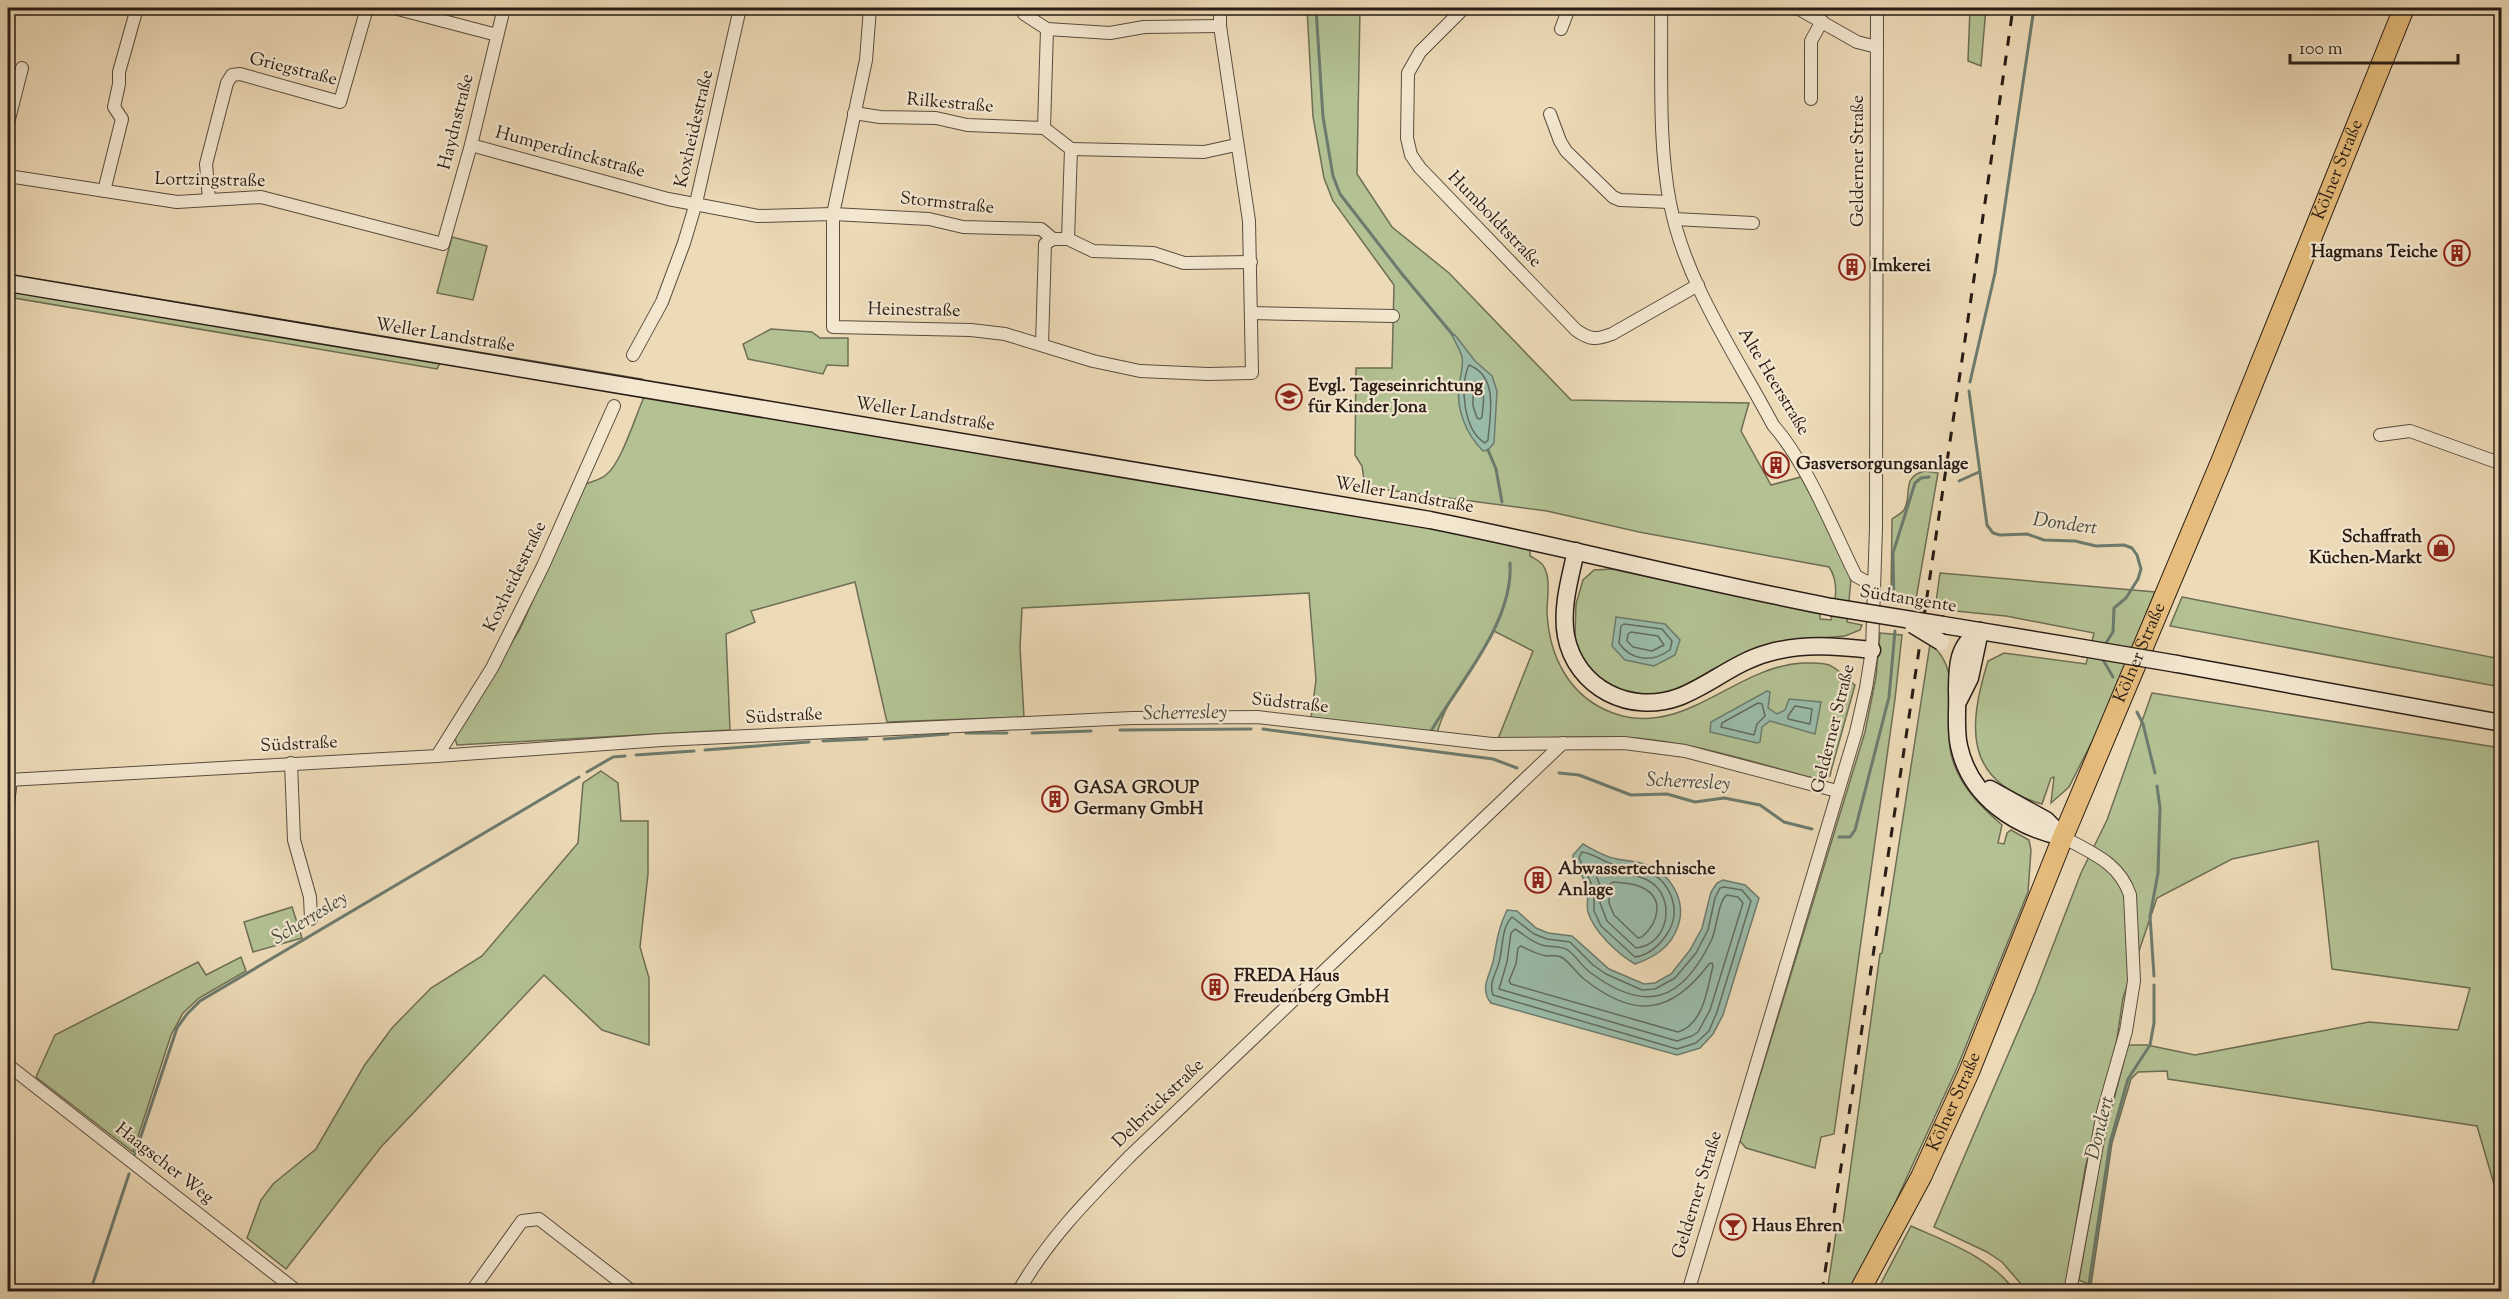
<svg xmlns="http://www.w3.org/2000/svg" width="2509" height="1299" font-family="'Sorts Mill Goudy',serif">
	<rect width="100%" height="100%" fill="#eddab7"/>
	<filter id="stains"><feTurbulence type="fractalNoise" baseFrequency=".00333" numOctaves="4"/><feColorMatrix values="0 0 0 0 .2 0 0 0 0 .09 0 0 0 0 .02 0 0 0 .5 -.17"/></filter>
	<radialGradient id="worn" r=".72"><stop offset=".6" stop-color="#630" stop-opacity="0"/><stop offset="1" stop-color="#630" stop-opacity=".3"/></radialGradient>
	<!-- green -->
	<g fill="#b3c193" stroke="#6e6e54" stroke-width="1.5">
		<path d="M1307,8H1360L1357,174L1392,227L1449,273L1571,400L1749,403L1741,431L1771,485L1801,477L1836,542L1851,579L1847,622L1862,625L1860,630L1845,636L1810,639L1659,696L1619,692L1590,671L1576,648L1575,637L1576,604L1583,580L1594,570L1612,569L1820,614V619L1831,620C1835,602 1840,583 1829,567L1639,532L1547,511L1365,487L1362,466L1355,455L1356,368H1392L1394,285L1333,201L1324,178L1313,117Z"/>
		<polygon points="1970,8 1986,8 1981,66 1968,61"/>
		<polygon points="452,237 487,246 473,300 437,293"/>
		<polygon points="8,274 642,379 640,382 8,276"/>
		<polygon points="8,289 441,361 437,369 8,297"/>
		<polygon points="771,329 812,332 820,338 848,338 848,366 827,365 823,374 748,359 743,344"/>
		<path d="M644,397L1457,532L1530,550V556C1535,559 1541,561 1544,567C1551,579 1547,598 1547,612C1549,656 1569,697 1613,713C1683,739 1734,667 1802,663C1811,663 1821,662 1829,665C1839,669 1846,679 1855,685L1831,771L1830,776L1821,779L1809,777C1752,762 1695,743 1635,738C1590,735 1544,738 1498,739L1533,651L1494,631C1477,665 1445,698 1437,734L1311,718L1316,680L1309,593L1022,608L1020,647L1024,717L887,722L855,582L751,611L755,622L726,634L730,730L457,745L455,738L520,629L585,484C593,481 601,480 607,474C621,463 636,415 644,397Z"/>
		<path d="M1925,471L1938,473L1915,605L1891,601L1892,519C1895,517 1902,513 1904,510C1913,495 1900,477 1925,471Z"/>
		<path d="M1940,573L2155,592L2104,718L2069,787L2051,803L2054,777L2051,778L2042,804C1963,781 1968,726 1988,661L2004,653L2086,664L2094,633L2006,616L1935,609Z"/>
		<polygon points="2182,597 2501,659 2501,687 2170,626"/>
		<polygon points="1880,633 1902,635 1895,699 1834,1134 1821,1137 1815,1168 1746,1148 1740,1141 1865,732 1876,677"/>
		<path d="M1930,644C1965,670 1943,717 1951,754C1958,784 1979,805 2002,825L1998,843L2004,844L2007,833L2011,830L2029,840L2031,850L2028,892L1957,1068L1885,1225L1850,1291L1827,1292L1837,1226L1843,1223L1880,954L1882,953Z"/>
		<polygon points="2152,693 2501,748 2501,1208 2477,1126 2168,1079 2167,1071 2138,1072 2131,1079 2112,1143 2091,1285 2079,1280 2103,1142 2128,1045 2147,1045 2195,1055 2369,1022 2458,1030 2470,988 2332,969 2318,841 2232,859 2157,898 2123,998 2116,1045 2085,1169 2065,1291 2027,1291 2002,1262 1987,1252 1934,1227 2035,992 2081,873 2107,820"/>
		<polygon points="601,771 618,783 621,821 648,821 648,874 640,947 649,978 649,1045 602,1030 544,975 381,1147 286,1269 247,1238 261,1200 273,1184 316,1149 364,1066 392,1028 431,988 482,956 578,843 583,783"/>
		<polygon points="292,907 302,938 253,952 244,922"/>
		<polygon points="241,957 246,971 199,998 183,1013 171,1035 133,1152 36,1077 55,1035 198,962 206,975"/>
		<path d="M1911,1226C1949,1243 1990,1257 2015,1291H1877Z"/>
	</g>
	<!-- water -->
	<g fill="#9abba9" stroke="#6c7b6e" stroke-width="1.5">
		<path d="M1452,335H1455L1475,361L1492,376L1497,391L1494,443L1488,450L1483,451C1466,434 1456,409 1459,386C1460,377 1464,365 1462,357C1460,350 1455,342 1452,335Z"/>
		<polygon points="1616,617 1665,624 1680,640 1675,655 1654,666 1625,660 1612,646"/>
		<polygon points="1767,691 1770,692 1768,708 1777,714 1785,710 1789,699 1821,702 1815,734 1770,721 1762,727 1760,742 1757,743 1710,732 1711,722"/>
		<path d="M1583,844C1594,850 1605,857 1617,859C1626,861 1636,861 1644,864C1670,872 1687,900 1678,926C1671,947 1655,957 1635,964C1618,954 1594,932 1588,912C1586,904 1589,897 1587,889C1585,879 1578,869 1573,859V855Z"/>
		<path d="M1723,880L1745,885L1759,898L1723,1015L1713,1034L1700,1048L1677,1055L1491,1003C1478,987 1492,973 1494,957C1497,939 1499,926 1507,910L1517,911L1536,928L1548,933L1572,936L1609,969L1644,984L1655,983L1671,974L1690,950L1702,928L1711,892L1717,883Z"/>
	</g>
	<g fill="none" stroke-linecap="round" stroke-linejoin="round">
		<!-- shore -->
		<g stroke="#616c5f" stroke-width="1.5">
			<path d="M1469,365C1499,377 1490,414 1488,440L1485,443C1464,431 1459,386 1469,365Z"/>
			<path d="M1476,381C1487,389 1483,404 1482,417L1480,419L1477,418L1473,406V383Z"/>
			<path d="M1624,624L1662,629L1672,641L1670,650C1653,662 1632,662 1619,643L1621,626Z"/>
			<polygon points="1631,632 1658,636 1664,645 1652,651 1633,647 1627,641 1628,634"/>
			<polygon points="1758,703 1762,704 1765,716 1757,724 1754,735 1721,727 1722,723"/>
			<polygon points="1795,706 1812,709 1810,724 1788,719 1788,716"/>
			<path d="M1582,852C1592,853 1602,861 1612,864C1622,868 1634,867 1644,870C1670,879 1683,910 1667,934C1659,946 1649,955 1635,957L1601,926L1594,911V889L1579,858Z"/>
			<path d="M1595,867C1601,867 1606,871 1612,872C1625,875 1638,874 1649,881C1677,897 1669,945 1636,948L1607,921L1600,903L1601,888L1594,870Z"/>
			<path d="M1613,882C1622,883 1633,883 1641,887C1666,898 1658,923 1642,937L1638,938L1614,915L1609,903L1610,884Z"/>
			<path d="M1724,887L1742,890L1751,901L1717,1012L1709,1031L1696,1043L1677,1049L1493,995C1488,981 1498,972 1500,958C1503,944 1502,927 1512,917L1534,934L1547,939L1570,942L1593,965L1606,974L1642,990L1655,989L1675,978L1696,953L1708,930L1715,898L1720,888Z"/>
			<path d="M1727,895L1738,897L1743,903L1710,1010L1698,1032L1692,1036L1677,1041L1499,989L1507,962L1511,933L1515,929C1525,935 1531,942 1542,945C1550,948 1561,944 1569,951C1577,957 1582,967 1591,973C1646,1014 1682,1001 1711,941C1717,930 1718,900 1727,895Z"/>
			<path d="M1521,946C1529,950 1538,955 1547,956C1552,956 1556,955 1561,957C1569,961 1576,973 1584,979C1634,1019 1671,1015 1709,964L1712,963L1713,966C1707,989 1704,1024 1678,1032L1511,984L1509,981L1516,964L1518,948Z"/>
		</g>
		<!-- stream -->
		<g stroke="#6c7b6e" stroke-width="3">
			<polyline points="1316,8 1323,117 1333,176 1340,194 1402,274 1453,335"/>
			<polyline points="1970,382 1995,273 2034,8"/>
			<polyline points="1969,391 1987,525 1993,533 2000,535 2027,534 2044,540 2075,541 2096,546 2124,545 2132,548 2137,555 2141,569 2138,579 2126,598 2114,608 2113,632 2104,646"/>
			<polyline points="1488,450 1496,469 1502,502"/>
			<polyline points="1959,481 1979,472"/>
			<polyline points="1894,602 1893,553 1915,483 1921,478 1929,477"/>
			<polyline points="2102,658 2113,677"/>
			<polyline points="2137,712 2143,724 2155,773"/>
			<polyline points="1263,729 1493,759 1517,768"/>
			<polyline points="1120,730 1251,729"/>
			<path d="M1431,731C1459,683 1514,622 1510,563"/>
			<polyline points="966,733 1007,733"/>
			<polyline points="1032,733 1091,731"/>
			<polyline points="884,739 948,734"/>
			<polyline points="823,741 867,739"/>
			<polyline points="705,750 809,742"/>
			<polyline points="636,755 694,751"/>
			<polyline points="587,772 613,757 625,756"/>
			<polyline points="1559,773 1579,775 1631,795 1667,794 1695,802 1724,798 1760,805 1784,822 1812,829"/>
			<polyline points="1839,837 1850,837 1855,830 1889,697 1895,631"/>
			<polyline points="2154,976 2150,916 2158,873 2160,808 2157,786"/>
			<polyline points="135,1154 177,1028 187,1014 200,1001 579,777"/>
			<polyline points="2089,1284 2110,1143 2128,1079 2150,1045 2154,1023 2154,985"/>
			<polyline points="90,1292 129,1174"/>
		</g>
		<!-- street casing -->
		<g stroke="#594c3e" stroke-width="14">
			<g id="street">
				<polyline points="162,8 179,8"/>
				<polyline points="394,8 497,35"/>
				<polyline points="870,8 866,60 833,214 833,327 971,330 1005,334 1093,361 1140,371 1208,374 1252,373 1249,221 1220,26 1220,8"/>
				<polyline points="1022,8 1024,14 1047,29 1044,128 1071,149 1068,239 1053,239 1045,244 1042,345"/>
				<path d="M1464,8L1420,52L1408,73L1407,138L1411,155L1420,168L1576,330C1590,340 1596,340 1612,334L1698,285"/>
				<path d="M1661,8C1662,70 1658,142 1670,203C1685,282 1736,355 1773,425C1808,465 1832,528 1856,576L1865,581L1874,582"/>
				<polyline points="1797,8 1857,42 1877,47"/>
				<polyline points="1047,29 1110,33 1144,27 1220,26"/>
				<polyline points="1561,29 1569,8"/>
				<polyline points="1811,99 1811,41 1822,21"/>
				<polyline points="854,113 880,117 936,118 967,125 1044,128"/>
				<polyline points="1550,114 1560,141 1566,151 1613,197 1620,200 1669,202"/>
				<polyline points="8,123 22,68"/>
				<polyline points="471,145 668,199 758,216 833,214 929,219 963,227 1041,229 1053,239"/>
				<polyline points="1071,149 1204,152 1236,145"/>
				<polyline points="8,176 177,202 261,197 443,244 471,145 504,8"/>
				<polyline points="104,191 122,119 114,107 119,84 119,72 137,8"/>
				<polyline points="209,199 206,164 227,83 232,75 240,74 340,102 367,8"/>
				<polyline points="1674,219 1753,223"/>
				<polyline points="1068,239 1093,251 1153,253 1184,263 1251,262"/>
				<polyline points="1251,313 1393,316"/>
				<polyline points="633,355 662,302 684,243 696,203 740,8"/>
				<polyline points="2380,435 2410,431 2502,464"/>
				<polyline points="437,756 492,668 543,566 614,406"/>
				<polyline points="291,763 294,840 310,897 311,919"/>
				<polyline points="8,780 437,756 662,740 1132,718 1257,717 1492,744 1624,743 1685,751 1837,791"/>
				<polyline points="8,804 11,780"/>
				<path d="M2063,837C2091,853 2119,862 2130,895L2134,981L2126,1031L2103,1112L2070,1292"/>
				<polyline points="8,1065 298,1292"/>
				<polyline points="471,1292 522,1221 539,1219 633,1292"/>
				<path d="M1018,1292C1048,1239 1089,1198 1131,1155L1563,743"/>
				<polyline points="1688,1292 1856,732 1866,688 1872,650 1876,528 1877,8"/>
			</g>
		</g>
		<!-- secondary casing -->
		<g stroke="#281c15" stroke-width="19">
			<g id="secondary">
				<path d="M8,283L1430,520C1564,547 1697,581 1831,607"/>
				<path d="M1576,551C1570,578 1561,608 1566,636C1576,688 1630,715 1679,697C1710,685 1735,662 1768,653C1802,643 1837,646 1872,650"/>
				<polyline points="1943,625 2083,648"/>
				<path d="M1980,631C1957,645 1957,667 1957,691C1958,709 1955,728 1959,746C1970,797 2015,827 2063,837"/>
				<polyline points="2177,664 2502,723"/>
				<polyline points="1959,700 1970,678 1980,631"/>
				<polyline points="1990,789 2046,820 2063,837"/>
			</g>
		</g>
		<!-- primary casing -->
		<g stroke="#281c15" stroke-width="22">
			<g id="primary">
				<path id="s1" d="M1859,1292L1921,1177L1969,1072L2063,837L2221,462L2404,8"/>
			</g>
		</g>
		<!-- street -->
		<use href="#street" stroke="#f3e7d0" stroke-width="12"/>
		<!-- secondary -->
		<use href="#secondary" stroke="#f3e7d0" stroke-width="16"/>
		<!-- primary -->
		<use href="#primary" stroke="#e6bd7c" stroke-width="20"/>
		<!-- rail -->
		<path stroke="#281c15" stroke-width="3" stroke-dasharray="10 10" stroke-linecap="butt" d="M1822,1292C1887,864 1952,436 2013,8"/>
		<!-- secondary-bridge casing -->
		<g stroke="#281c15" stroke-width="19" stroke-linecap="butt">
			<g id="secondary-bridge">
				<polyline points="1831,607 1943,625"/>
				<polyline points="1913,625 1941,642"/>
				<polyline points="2083,648 2177,664"/>
			</g>
		</g>
		<!-- secondary-bridge -->
		<use href="#secondary-bridge" stroke="#f3e7d0" stroke-width="16"/>
	</g>
	<!-- icons -->
	<defs>
		<g id="building-ring" transform="scale(1.35)"><circle r="9.5" fill="#f3e7d0" stroke="#8f2418" stroke-width="1.5"/><path d="M-4-6H4V6H1V3H-1V6H-4ZM-2.5-4.3h1.7v1.8h-1.7ZM.8-4.3h1.7v1.8H.8ZM-2.5-1h1.7V.8h-1.7ZM.8-1h1.7V.8H.8Z" fill="#8f2418"/></g>
		<g id="school-ring" transform="scale(1.35)"><circle r="9.5" fill="#f3e7d0" stroke="#8f2418" stroke-width="1.5"/><path d="M0-5L7-2L0 1L-7-2ZM-4 1L0 2.5L4 1V4Q0 6-4 4Z" fill="#8f2418"/></g>
		<g id="shop-ring" transform="scale(1.35)"><circle r="9.5" fill="#f3e7d0" stroke="#8f2418" stroke-width="1.5"/><path d="M-5-2.5h2.3a2.7 3.5 0 0 1 5.4 0H5L5.5 6h-11ZM-1.5-2.5h3a1.5 2.3 0 0 0-3 0Z" fill="#8f2418"/></g>
		<g id="bar-ring" transform="scale(1.35)"><circle r="9.5" fill="#f3e7d0" stroke="#8f2418" stroke-width="1.5"/><path d="M-6-5H6L.8 .8V4.5H3.5V6h-7V4.5H-.8V.8Z" fill="#8f2418"/></g>
	</defs>
	<g fill-rule="evenodd">
		<use href="#building-ring" x="2457" y="253"/>
		<use href="#building-ring" x="1852" y="267"/>
		<use href="#school-ring" x="1289" y="397"/>
		<use href="#building-ring" x="1776" y="465"/>
		<use href="#shop-ring" x="2441" y="548"/>
		<use href="#building-ring" x="1055" y="799"/>
		<use href="#building-ring" x="1538" y="880"/>
		<use href="#building-ring" x="1215" y="987"/>
		<use href="#bar-ring" x="1733" y="1227"/>
	</g>
	<g text-anchor="middle" dominant-baseline="central" stroke-width="4.5" stroke-linejoin="round" paint-order="stroke">
		<!-- street labels -->
		<g font-size="18" fill="#281c15" stroke="#f3e7d0">
			<text transform="translate(293 70) rotate(14)">Griegstraße</text>
			<text transform="translate(950 104) rotate(5)">Rilkestraße</text>
			<text transform="translate(457 122) rotate(-76)">Haydnstraße</text>
			<text transform="translate(695 129) rotate(-77)">Koxheidestraße</text>
			<text transform="translate(570 153) rotate(15)">Humperdinckstraße</text>
			<text transform="translate(1859 161) rotate(-90)">Gelderner Straße</text>
			<text stroke="none"><textPath href="#s1" startOffset="1221">Kölner Straße</textPath></text>
			<text transform="translate(210 181) rotate(1)">Lortzingstraße</text>
			<text transform="translate(947 204) rotate(6)">Stormstraße</text>
			<text transform="translate(1494 220) rotate(46)">Humboldtstraße</text>
			<text transform="translate(914 311) rotate(1)">Heinestraße</text>
			<text transform="translate(445 336) rotate(9)">Weller Landstraße</text>
			<text transform="translate(1773 382) rotate(59)">Alte Heerstraße</text>
			<text transform="translate(925 415) rotate(9)">Weller Landstraße</text>
			<text transform="translate(1404 496) rotate(10)">Weller Landstraße</text>
			<text transform="translate(516 577) rotate(-64)">Koxheidestraße</text>
			<text transform="translate(1908 600) rotate(9)">Südtangente</text>
			<text stroke="none"><textPath href="#s1" startOffset="699">Kölner Straße</textPath></text>
			<text transform="translate(1290 704) rotate(6)">Südstraße</text>
			<text transform="translate(784 717) rotate(-3)">Südstraße</text>
			<text transform="translate(1834 729) rotate(-76)">Gelderner Straße</text>
			<text transform="translate(299 745) rotate(-3)">Südstraße</text>
			<text stroke="none"><textPath href="#s1" startOffset="213">Kölner Straße</textPath></text>
			<text transform="translate(1159 1104) rotate(-44)">Delbrückstraße</text>
			<text transform="translate(164 1164) rotate(38)">Haagscher Weg</text>
			<text transform="translate(1698 1195) rotate(-73)">Gelderner Straße</text>
		</g>
		<!-- poi labels -->
		<g font-size="18" font-weight="bold" fill="#281c15" stroke="#f3e7d0" text-anchor="start">
			<text x="2438" y="253" text-anchor="end">Hagmans Teiche</text>
			<text x="1872" y="267">Imkerei</text>
			<text x="1308" y="387">Evgl. Tageseinrichtung<tspan x="1308" dy="21">für Kinder Jona</tspan></text>
			<text x="1796" y="465">Gasversorgungsanlage</text>
			<text x="2422" y="538" text-anchor="end">Schaffrath<tspan x="2422" dy="21">Küchen-Markt</tspan></text>
			<text x="1074" y="789">GASA GROUP<tspan x="1074" dy="21">Germany GmbH</tspan></text>
			<text x="1558" y="870">Abwassertechnische<tspan x="1558" dy="21">Anlage</tspan></text>
			<text x="1234" y="977">FREDA Haus<tspan x="1234" dy="21">Freudenberg GmbH</tspan></text>
			<text x="1752" y="1227">Haus Ehren</text>
		</g>
		<!-- water labels -->
		<g font-size="20" font-style="italic" fill="#4a4c41" stroke="#f3e7d0">
			<text transform="translate(2065 525) rotate(8)">Dondert</text>
			<text transform="translate(1185 714) rotate(-1)">Scherresley</text>
			<text transform="translate(1688 783) rotate(3)">Scherresley</text>
			<text transform="translate(310 919) rotate(-31)">Scherresley</text>
			<text transform="translate(2101 1128) rotate(-76)">Dondert</text>
		</g>
	</g>
	<!-- margin -->
	<rect width="2509" height="1299" fill="none" stroke="#eddab7" stroke-width="30"/>
	<rect x="9" y="9" width="2491" height="1281" fill="none" stroke="#281c15" stroke-width="3"/>
	<rect x="15" y="15" width="2479" height="1269" fill="none" stroke="#281c15" stroke-width="1.5"/>
	<!-- scale -->
	<path d="M2290 54v9h168v-9" fill="none" stroke="#281c15" stroke-width="3"/>
	<text x="2299" y="54" font-size="18" fill="#281c15" stroke="#f3e7d0" stroke-width="4.5" paint-order="stroke">100 m</text>
	<rect width="100%" height="100%" filter="url(#stains)"/>
	<rect width="100%" height="100%" fill="url(#worn)"/>
</svg>
